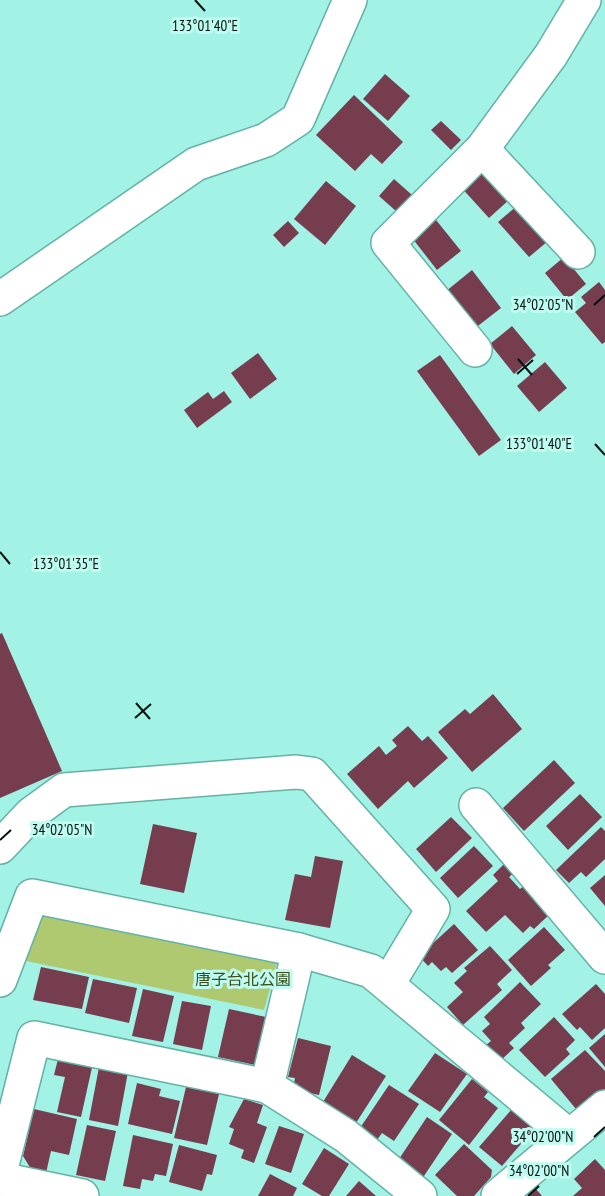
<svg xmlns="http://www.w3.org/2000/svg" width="605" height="1196" font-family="'PT Sans Narrow','Noto Sans JP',sans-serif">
	<rect width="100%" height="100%" fill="#a2f2e5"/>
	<!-- green -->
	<polygon fill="#aec970" points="41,910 278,959 264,1010 26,961"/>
	<!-- building -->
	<g fill="#753d4d">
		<polygon points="385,74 410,96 388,121 363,99"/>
		<polygon points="354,95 403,142 382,164 371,154 355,171 316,135"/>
		<polygon points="441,121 461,140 451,150 431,130"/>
		<polygon points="481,166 510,199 489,218 459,185"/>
		<polygon points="394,179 412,195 397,212 379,196"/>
		<polygon points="326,181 356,206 325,245 294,219"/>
		<polygon points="518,205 548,241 529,257 498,222"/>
		<polygon points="432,215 461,251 437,270 409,234"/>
		<polygon points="288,221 299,233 284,247 273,235"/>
		<polygon points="564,257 586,284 567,300 545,273"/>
		<polygon points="472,270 501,308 474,329 445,292"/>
		<polygon points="599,282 605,290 605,342 602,344 575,312 586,303 581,297"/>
		<polygon points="512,326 536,355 514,374 490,344"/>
		<polygon points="258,353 277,379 250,399 231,373"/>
		<polygon points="440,355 501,440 479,456 417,371"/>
		<polygon points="545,362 567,388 539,412 517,386"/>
		<polygon points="224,391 232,402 197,428 184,410 208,392 213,399"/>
		<polygon points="2,633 62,771 0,798 0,634"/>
		<polygon points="493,694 522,729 472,772 438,732 465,709 470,714"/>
		<polygon points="408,726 422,741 428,736 448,758 414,788 408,781 378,809 347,774 379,746 386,755 397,746 392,740"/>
		<polygon points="554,760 575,783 524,831 503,808"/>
		<polygon points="580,794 602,817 568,850 546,826"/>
		<polygon points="451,817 472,838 436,872 416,849"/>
		<polygon points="153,824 197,833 184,893 140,884"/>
		<polygon points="601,827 605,831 605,859 586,877 581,872 569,883 556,870"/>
		<polygon points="474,846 493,866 458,898 440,878"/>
		<polygon points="315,856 343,861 330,928 285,920 295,874 311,877"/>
		<polygon points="507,861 516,871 509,877 520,889 525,885 551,913 534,929 530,926 523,933 505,915 486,932 466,911 498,881 493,875"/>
		<polygon points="605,875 605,906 590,888"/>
		<polygon points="454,924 478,950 452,973 446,967 441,971 432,962 428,966 419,956"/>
		<polygon points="544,927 565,950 548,965 551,968 531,986 508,960"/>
		<polygon points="490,946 512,970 497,984 502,990 463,1025 447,1007 463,992 454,983 467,971 464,968"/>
		<polygon points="41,967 89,977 82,1009 33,1000"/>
		<polygon points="93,979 137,988 129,1023 85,1013"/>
		<polygon points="520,982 541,1004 521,1023 525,1028 509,1043 514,1048 500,1061 485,1046 491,1041 482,1031 490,1024 484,1017"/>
		<polygon points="596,984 605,994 605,1028 592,1040 580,1027 577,1030 562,1014"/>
		<polygon points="143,989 174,996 163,1042 132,1036"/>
		<polygon points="182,1001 211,1006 202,1050 173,1044"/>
		<polygon points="229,1009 266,1017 255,1065 218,1057"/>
		<polygon points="554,1017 575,1040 566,1049 570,1054 545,1077 519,1050"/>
		<polygon points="605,1034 605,1067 589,1048"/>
		<polygon points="298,1038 331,1046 319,1095 296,1090 298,1084 294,1083 295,1078 288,1077"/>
		<polygon points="585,1050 605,1071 605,1095 581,1115 551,1079"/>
		<polygon points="435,1053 467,1074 440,1112 408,1091"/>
		<polygon points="59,1055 93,1063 81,1117 57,1112 65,1077 54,1075"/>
		<polygon points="352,1055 386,1076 356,1123 323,1102"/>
		<polygon points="99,1067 128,1072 118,1126 89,1120"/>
		<polygon points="472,1079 488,1092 484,1097 498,1108 469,1145 439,1120"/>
		<polygon points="137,1083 161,1089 159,1096 180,1101 172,1134 128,1124"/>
		<polygon points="389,1085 419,1104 394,1141 382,1133 377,1140 360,1128"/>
		<polygon points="186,1087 219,1094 207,1145 174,1138"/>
		<polygon points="244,1099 263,1105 257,1123 267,1127 254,1163 241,1158 244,1150 229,1144 234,1129 229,1127"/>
		<polygon points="34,1109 77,1119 69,1155 51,1151 46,1173 31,1169 23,1156"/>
		<polygon points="512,1109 543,1134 535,1144 527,1137 502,1166 479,1147"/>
		<polygon points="427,1117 452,1134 422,1179 397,1162"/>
		<polygon points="87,1125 116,1131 105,1181 76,1175"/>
		<polygon points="279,1126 304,1134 291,1173 265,1164"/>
		<polygon points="133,1135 173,1144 166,1176 155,1174 153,1181 142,1179 140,1189 123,1186"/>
		<polygon points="464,1144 492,1170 491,1177 474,1196 457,1196 435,1175"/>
		<polygon points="179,1145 217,1155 212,1175 207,1174 202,1191 169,1182"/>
		<polygon points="324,1148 349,1164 329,1196 322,1196 302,1184"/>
		<polygon points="595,1159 605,1170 605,1196 573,1196 582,1188 574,1179"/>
		<polygon points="270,1174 297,1188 293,1196 258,1196"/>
		<polygon points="359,1181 376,1196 346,1196"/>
		<polygon points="536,1189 542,1196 528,1196"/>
	</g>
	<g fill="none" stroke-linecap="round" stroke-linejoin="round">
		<!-- minor casing -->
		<g stroke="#64b2a6" stroke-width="36">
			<g id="minor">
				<polyline points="482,149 578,252"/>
				<polyline points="0,299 196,164 266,140 298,119 350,0"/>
				<polyline points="475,350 388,243 482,149 551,55 584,0"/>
				<polyline points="476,805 605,957"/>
				<polyline points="0,847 31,814 64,790 296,772 312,774 433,909 388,984"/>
				<polyline points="0,980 32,896 299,950 371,971 569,1136"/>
				<polyline points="267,1086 299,950"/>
				<polyline points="0,1173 34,1038 267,1086 346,1136 420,1196"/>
				<polyline points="0,1179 82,1196"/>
				<polyline points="498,1196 605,1107"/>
			</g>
		</g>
		<!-- minor -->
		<use href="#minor" stroke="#fff" stroke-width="33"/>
	</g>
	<!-- ticks -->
	<path fill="none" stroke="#00120f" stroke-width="2" d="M195,0L205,11M594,305L605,295M518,359L532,375M517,374L533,360M595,444L605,455M0,552L10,564M136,703L150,719M135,718L151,704M0,840L11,830M594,1137L605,1127M528,1196L539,1186"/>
	<g text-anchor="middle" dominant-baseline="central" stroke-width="6" stroke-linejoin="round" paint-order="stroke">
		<!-- park labels -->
		<g font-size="16" fill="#3e4d19" stroke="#befcf1">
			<text x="243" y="979">唐子台北公園</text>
		</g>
	</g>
	<g font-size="15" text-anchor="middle" fill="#00120f" stroke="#befcf1" stroke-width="6" stroke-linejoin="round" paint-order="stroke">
		<text x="205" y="31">133°01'40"E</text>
		<text x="543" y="310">34°02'05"N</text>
		<text x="539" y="449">133°01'40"E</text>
		<text x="66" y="569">133°01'35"E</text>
		<text x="62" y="835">34°02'05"N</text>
		<text x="543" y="1142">34°02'00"N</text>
		<text x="539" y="1176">34°02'00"N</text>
	</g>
</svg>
